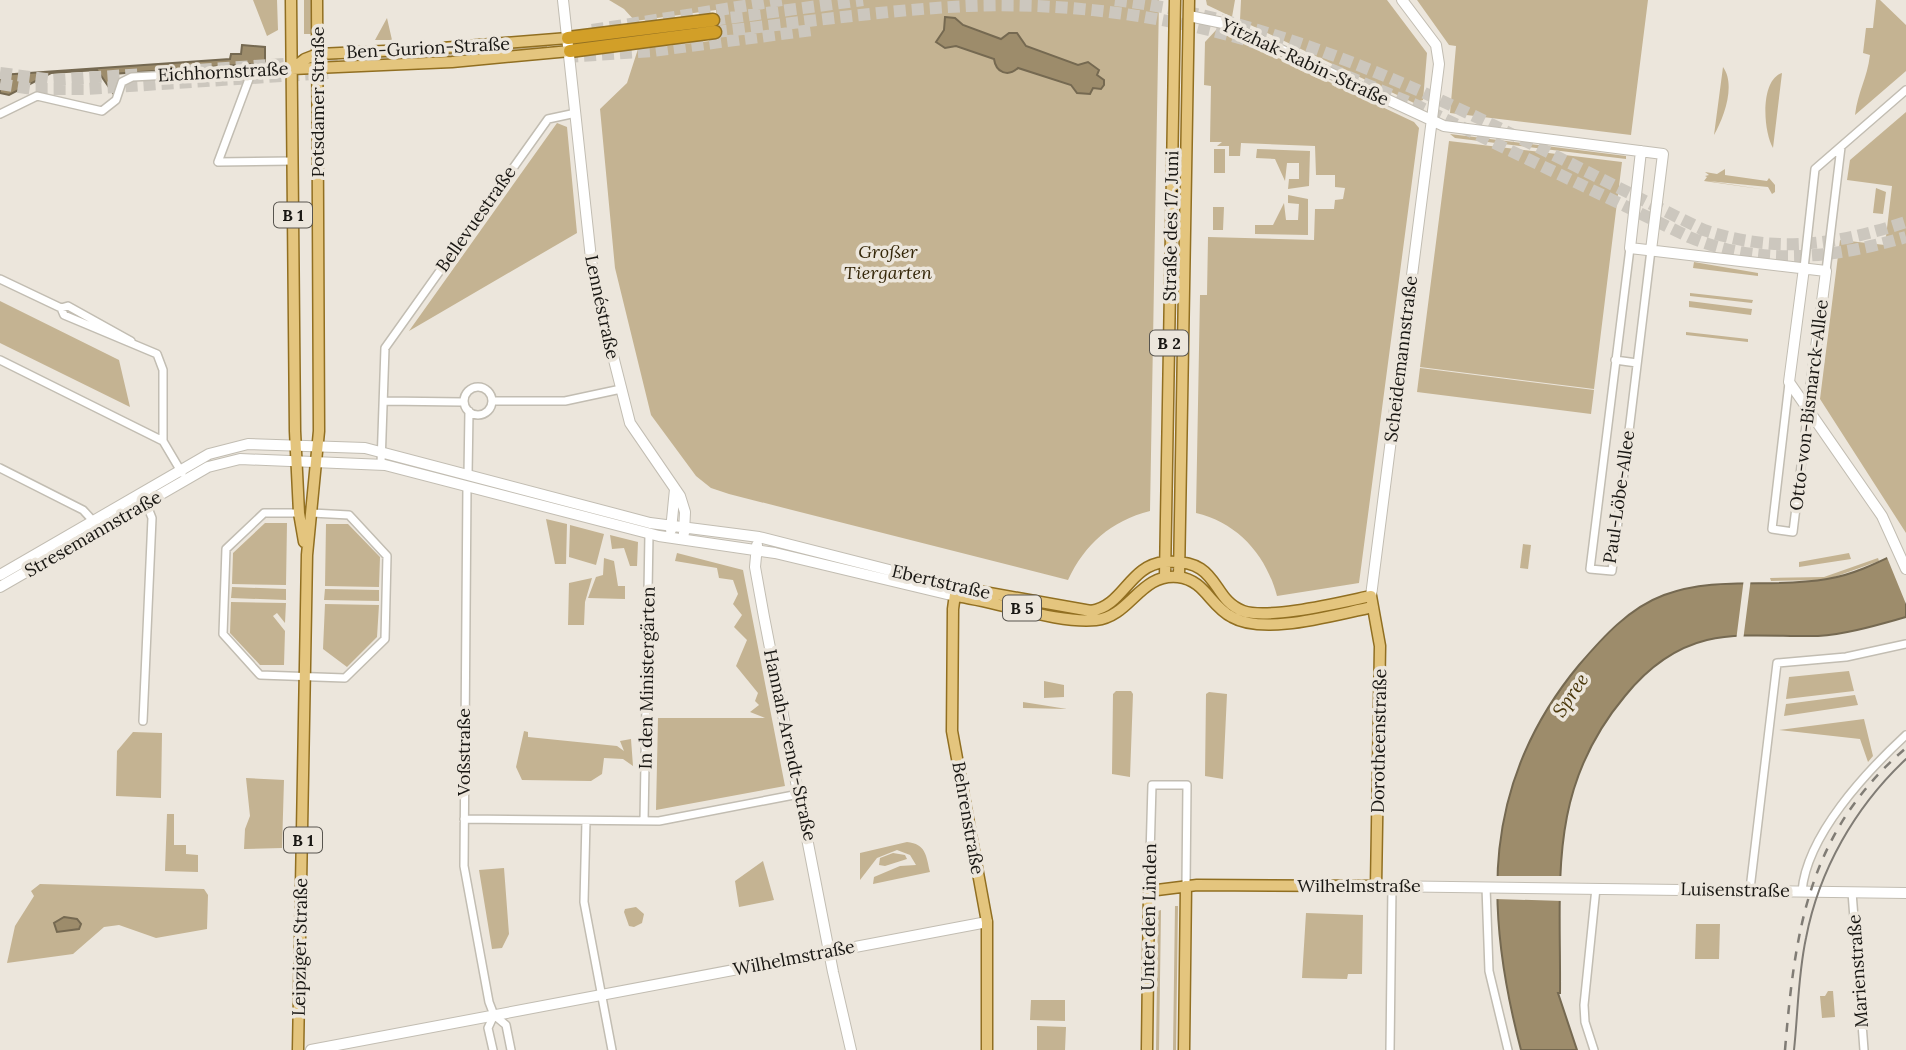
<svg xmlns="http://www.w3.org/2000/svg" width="1906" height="1050" viewBox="0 0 1906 1050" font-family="Lora,serif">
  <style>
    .green { fill: #c4b392 }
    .water { fill: #9d8c6b; stroke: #756951; stroke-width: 2 }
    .pier { fill: #ece6dc }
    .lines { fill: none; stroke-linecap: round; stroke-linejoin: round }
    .highway-tunnel { stroke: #ccc7be; stroke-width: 12; stroke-dasharray: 12 6; stroke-linecap: butt }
    .street-casing { stroke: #c2bdb2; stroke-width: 10 }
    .secondary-casing { stroke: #c2bdb2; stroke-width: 12 }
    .primary-casing { stroke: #916f21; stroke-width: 13 }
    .highway-casing { stroke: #916f21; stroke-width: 15 }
    .street { stroke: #fff; stroke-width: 7 }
    .secondary { stroke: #fff; stroke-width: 10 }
    .primary { stroke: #e4c57e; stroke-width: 10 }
    .highway { stroke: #d29f28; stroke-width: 12 }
    .tram { stroke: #807c75; stroke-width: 2 }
    .rail { stroke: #807c75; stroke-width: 2.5; stroke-dasharray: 9 9; stroke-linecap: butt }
    .labels { text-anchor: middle; stroke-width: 7; stroke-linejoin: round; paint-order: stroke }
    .shield { fill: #ece6dc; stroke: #58554f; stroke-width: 2 }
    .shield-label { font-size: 16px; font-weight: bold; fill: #191713 }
    .street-label { font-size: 18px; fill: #191713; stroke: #ece6dc }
    .park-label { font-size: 18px; font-style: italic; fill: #352709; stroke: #ece6dc }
    .water-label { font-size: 19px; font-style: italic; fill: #4a370a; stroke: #ece6dc }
  </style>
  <rect width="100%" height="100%" fill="#ece6dc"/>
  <!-- green -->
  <path class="green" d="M253,0h24l1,30 -11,6z
    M304,0h7l2,34h-9z
    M609,0h550l-9,511c-39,10 -65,33 -82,69l-339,-86 -18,-6 -15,-12 -45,-61 -36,-147 -15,-159 27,-26 11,-34 81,-9 -3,-30 -81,11 -11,-12z
    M1206,0h29l-3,17 -25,-12z
    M1241,0h146l40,53 -4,47 -9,3 -174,-83z
    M1417,0h231l-17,135 -181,-22 6,-67 -7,-1z
    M1876,0h4l26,25v46l-51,44c3,-24 12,-36 15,-60l-7,-2 3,-25h7z
    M387,18l5,22h-17z
    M1218,26l197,94 -197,-93z
    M1217,29l197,93 5,6 -60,455 -82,13c-11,-41 -39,-73 -81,-83l4,-218h7l1,-58 106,3 1,-31h19l1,-9 8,-1 2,-11 -10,-1v-12h-19l-1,-29 -74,-3 -1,13h-11v-10h-12l5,-4h-12l1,-56 -7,-1 1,-43z
    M547,43v4l-169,15 1,-3z
    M1723,67c13,18 1,50 -9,68z
    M1782,73l-9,75c-10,-17 -13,-68 9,-75z
    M1906,112v421l-86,-134 20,-159 45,5 7,-59 -45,-6 3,-20z
    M557,123l10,4 10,106 -168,98z
    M1450,134l176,22v3l-171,-21z
    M1449,141l173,21 -28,227 -174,-22z
    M1214,149h11v24h-11z
    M1257,149l53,2 -1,35 -21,3 1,-10h10v-16h-12l-2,18 -10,-22 -19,-1z
    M1725,169v6l42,6 2,-3 6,7v7l-3,2 -4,-7 -60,-6 59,9 -63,-9 3,-4 -2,-1 4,-1 -4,-3 12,2z
    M1876,188l10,4 -3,22 -10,-1z
    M1288,195l20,4v36l-53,-1v-9h18l11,-22 2,17h12l1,-16 -11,-1z
    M1213,207h11l-1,23h-10z
    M1694,262l64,11v3l-65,-8z
    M1690,293l63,7 -1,3 -62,-7z
    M0,301l119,59 11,47 -130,-64z
    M1689,301l63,8 -1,6 -62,-8z
    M1686,332l62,7v3l-62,-7z
    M1420,368l174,22 -3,24 -174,-22z
    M479,482l178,46v4l-179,-47z
    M546,519l21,5 -1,40h-11z
    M265,523h22l-1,62 -54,-1 1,-31z
    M326,524h22l32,33 -1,30 -54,-1z
    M570,525l34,9 -8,31 -27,-8z
    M610,535l28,7 -1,24h-7l-6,-18 -12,1z
    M1523,544l8,1 -3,24 -8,-1z
    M677,553l66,17 42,216 -129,24 2,-92h107l-15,-6 9,-7 -4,-4 3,-8 -22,-27 11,-26 -13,-13 8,-12 -9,-11 5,-10 -5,-14 -14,-2 -2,-10 -42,-7z
    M1849,553l2,6 -52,8v-5z
    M604,558l10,3 4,25h7v13l-37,-1 8,-21 7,-2z
    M1878,558l1,3 -53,19 -55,1 -1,-3 54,-1z
    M592,578l-7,24 -1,23h-16l1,-42z
    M232,587l54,2v11l-55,-2z
    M325,589l54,1v11l-55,-1z
    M231,602l55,1 -1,20 -8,-10 -4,3 12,15 -1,34h-24l-30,-32z
    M325,604l54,1 -2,32 -30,30 -24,-18z
    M1849,671l5,20 -68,8 3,-22z
    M1044,681l20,4v12l-20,1z
    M1116,691h15l2,3 -3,83 -18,-3 1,-80z
    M1209,692l18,2 -4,85 -18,-3 1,-82z
    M1855,695l3,10 -74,11 2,-12z
    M1023,702l44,7 -44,-1z
    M1864,719l9,37 -5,6 -8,-23 -81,-9z
    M524,731l4,1v5l89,9 7,5 -4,-10 11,-2 2,27 -10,-7 -19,-1 -2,16 -11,7 -69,-1 -6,-13z
    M133,732l29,1 -1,65 -45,-2 1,-45z
    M246,778l38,2 -2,68 -38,1 1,-20 5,-13z
    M167,814h7v31h12v9l12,1v17l-33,-1z
    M907,842c19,2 19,13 23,30l-57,12 1,-7 26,-11 16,-1 -6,-10 -13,-5 -20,8 -17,22v-27z
    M893,853l12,2 2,4 -22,7 -6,-1 1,-7z
    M763,861l11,39 -35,7 -4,-26z
    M504,868l5,66 -7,14 -10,1 -13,-79z
    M40,884l164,5 4,6 -1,34 -51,9 -37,-13 -15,2 -31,27 -66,9 8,-37 19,-30 -3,-5z
    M1178,906l-2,144h-3l2,-144z
    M636,907l8,7 -2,9 -8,4 -5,-1 -5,-14 1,-3z
    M1161,910l-2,140h-3l2,-139z
    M1306,913l57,2 -1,59h-14l-1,5 -45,-1z
    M1696,924h24l-1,35h-24z
    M1828,991h5l2,26 -13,1 -2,-22h5z
    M1031,1000h34v21l-35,-1z
    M1037,1026l29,1 -1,23h-28z"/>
  <!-- water -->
  <path class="water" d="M945,17l10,1 8,7 38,14 8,-6h8l9,13 52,19 10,-3 11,8 -2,5 7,5v5l-3,4 -8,-1 -3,6 -13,-1 -6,-8 -53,-17c-10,9 -22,5 -24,-9l-38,-13 -11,2 -9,-6 8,-12z
    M242,45l23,2v16l-153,11 -2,7 5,6 -2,6 -16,-23 -46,3 -42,22 -9,-2v-18l230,-16 1,-5h10z
    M1906,549v68c-29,8 -58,17 -88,19 -36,1 -76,-4 -111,4 -33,8 -61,30 -82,56 -78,93 -64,184 -65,297h-2l19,57h-56c-37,-141 -40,-267 58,-385 24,-28 50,-57 85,-70 54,-20 108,-6 163,-16 27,-4 54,-18 79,-30z
    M64,917l13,2 4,5 -2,5 -22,3 -3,-9z"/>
  <!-- pier -->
  <path class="pier" d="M1906,546v58l-20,-49z
    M1744,578h7l-8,63h-7z
    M1495,876h67l1,25 -68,-2z"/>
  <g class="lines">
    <!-- highway-tunnel -->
    <path class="highway-tunnel" d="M1115,0c212,25 400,139 589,230 72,24 131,15 202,-8
      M713,20l150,-20
      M592,30l190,-30
      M715,32c84,-9 169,-22 253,-26 100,-4 204,10 298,40
      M566,57l86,-6 160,-21
      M1330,69l88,37 271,131c72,30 144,21 217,0
      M182,71l328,-23
      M0,73l53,7 90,-6
      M0,84l32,5h53l243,-16"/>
    <defs>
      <path id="street" d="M248,72l1,7 -31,83 75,-1
        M0,114l37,-18 65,15 14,-11 6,-18 10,-5 160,-8
        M1630,248l-40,321 22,2 39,-321
        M1804,268l11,-99 91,-79
        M1826,271l15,-124
        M0,279l61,29 3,7 93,39 6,16v71l19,32
        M61,308l7,-2 63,35
        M0,360l163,81
        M1615,360l22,3
        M1789,383l-17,146 21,3 15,-123
        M464 401a14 14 0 1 1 28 0a14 14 0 1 1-28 0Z
        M385,401l77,1
        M494,401h71l56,-12
        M381,464l4,-116 163,-229 28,-6
        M0,468l83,42 12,13
        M468,475l1,-64
        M467,486l-3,380 25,136 5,13 12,10 5,25
        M299,513h-35l-38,36 -3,85 37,41 85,3 40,-39 2,-83 -38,-41 -37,-2
        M143,721l9,-203 -6,-15
        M464,819l195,2 140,-27
        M586,821l-2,81 28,148
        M644,821l5,-287
        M1486,887l3,84 19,79
        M1750,889l27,-226 69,-6 60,-13
        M1149,891l3,-106h35l-1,101
        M1802,891c5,-56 64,-119 104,-156
        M1852,892l12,158
        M493,1050l-5,-22 6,-13
        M1390,1050l2,-164
        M1594,1050l-9,-28 -1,-17 12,-117"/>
      <path id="secondary" d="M563,0l30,277 37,146 50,73 5,16 -1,21
        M1189,16l34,7 221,103 219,28 -12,96
        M1641,151l-11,97 196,23 -18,138
        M1804,268l-15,114 93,134 24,53
        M671,530l4,-41
        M757,545l-2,22 9,50 69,355 18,78
        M0,575l209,-121 39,-10 117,4 285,75 109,14 197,50
        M0,587l208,-120 32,-8 145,6 274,71 116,17 180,43
        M1371,596l68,-532 -3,-19 -34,-45
        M1376,886l530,7
        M311,1050l676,-128"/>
      <path id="primary" d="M291,0l4,431 4,82 5,29
        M292,69l13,-10 13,-5 111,-5 139,-11
        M292,69l160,-7 118,-11
        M1165,577l10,-577
        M1179,577l10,-577
        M955,596c41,5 102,28 141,24 35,-4 44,-47 82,-43 27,3 32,29 54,40 33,19 104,-3 141,-10
        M298,1050l9,-495 12,-124 -2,-431
        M987,1050v-128l-35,-191 1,-122 3,-22 135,24c33,-5 38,-46 74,-49 56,-4 45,37 78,49 26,9 99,-9 128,-15l9,50 -4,240 -179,-1 -48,6 -2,159
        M1184,1050l2,-164"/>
      <path id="highway" d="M568,38l145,-18
        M570,51l145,-19"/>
    </defs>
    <!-- street casing -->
    <use href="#street" class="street-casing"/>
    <!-- secondary casing -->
    <use href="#secondary" class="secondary-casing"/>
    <!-- primary casing -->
    <use href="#primary" class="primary-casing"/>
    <!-- highway casing -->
    <use href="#highway" class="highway-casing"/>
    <!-- street -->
    <use href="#street" class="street"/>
    <!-- secondary -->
    <use href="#secondary" class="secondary"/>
    <!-- primary -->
    <use href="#primary" class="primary"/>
    <!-- highway -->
    <use href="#highway" class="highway"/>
    <!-- tram -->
    <path class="tram" d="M1794,1050c4,-37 4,-75 12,-112 13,-68 49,-131 100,-179"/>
    <!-- rail -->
    <path class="rail" d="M1785,1050c10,-120 23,-218 121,-302"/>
  </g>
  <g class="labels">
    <!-- shield labels -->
    <g class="shield">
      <rect x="274" y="202.5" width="38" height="25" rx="5"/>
      <rect x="1150" y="330.5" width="38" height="25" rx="5"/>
      <rect x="1003" y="595.5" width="38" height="25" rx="5"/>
      <rect x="284" y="827.5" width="38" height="25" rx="5"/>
    </g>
    <g class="shield-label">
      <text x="293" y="221">B 1</text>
      <text x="1169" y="349">B 2</text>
      <text x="1022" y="614">B 5</text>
      <text x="303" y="846">B 1</text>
    </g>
    <!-- street labels -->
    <g class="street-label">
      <text transform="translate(428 48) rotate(-3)" y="6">Ben-Gurion-Straße</text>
      <text transform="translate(1305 62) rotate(25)" y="6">Yitzhak-Rabin-Straße</text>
      <text transform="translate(223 72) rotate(-3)" y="6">Eichhornstraße</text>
      <text transform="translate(318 102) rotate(-90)" y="6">Potsdamer Straße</text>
      <text transform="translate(476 219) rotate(-55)" y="6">Bellevuestraße</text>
      <text transform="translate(1171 226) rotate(-89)" y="6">Straße des 17. Juni</text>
      <text transform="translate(602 307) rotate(78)" y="6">Lennéstraße</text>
      <text transform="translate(1401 359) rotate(-83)" y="6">Scheidemannstraße</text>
      <text transform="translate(1809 405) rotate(-83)" y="6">Otto-von-Bismarck-Allee</text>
      <text transform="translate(1619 497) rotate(-82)" y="6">Paul-Löbe-Allee</text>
      <text transform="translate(93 534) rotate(-30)" y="6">Stresemannstraße</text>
      <text transform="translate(941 582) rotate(13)" y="6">Ebertstraße</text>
      <text transform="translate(647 678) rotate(-89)" y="6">In den Ministergärten</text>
      <text transform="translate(1379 741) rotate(-89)" y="6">Dorotheenstraße</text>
      <text transform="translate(790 745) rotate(78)" y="6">Hannah-Arendt-Straße</text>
      <text transform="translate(464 752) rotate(-90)" y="6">Voßstraße</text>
      <text transform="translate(968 818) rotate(80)" y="6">Behrenstraße</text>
      <text x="1359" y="892">Wilhelmstraße</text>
      <text transform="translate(1735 890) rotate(1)" y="6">Luisenstraße</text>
      <text transform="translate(1149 917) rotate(-89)" y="6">Unter den Linden</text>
      <text transform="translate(300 947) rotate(-89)" y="6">Leipziger Straße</text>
      <text transform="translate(794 958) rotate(-11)" y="6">Wilhelmstraße</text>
      <text transform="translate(1858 971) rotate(-94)" y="6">Marienstraße</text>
    </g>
    <!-- park labels -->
    <g class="park-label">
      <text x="888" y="258">Großer<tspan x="888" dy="21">Tiergarten</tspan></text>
    </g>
    <!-- water labels -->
    <g class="water-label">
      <text transform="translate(1570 695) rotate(-56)" y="7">Spree</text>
    </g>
  </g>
</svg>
